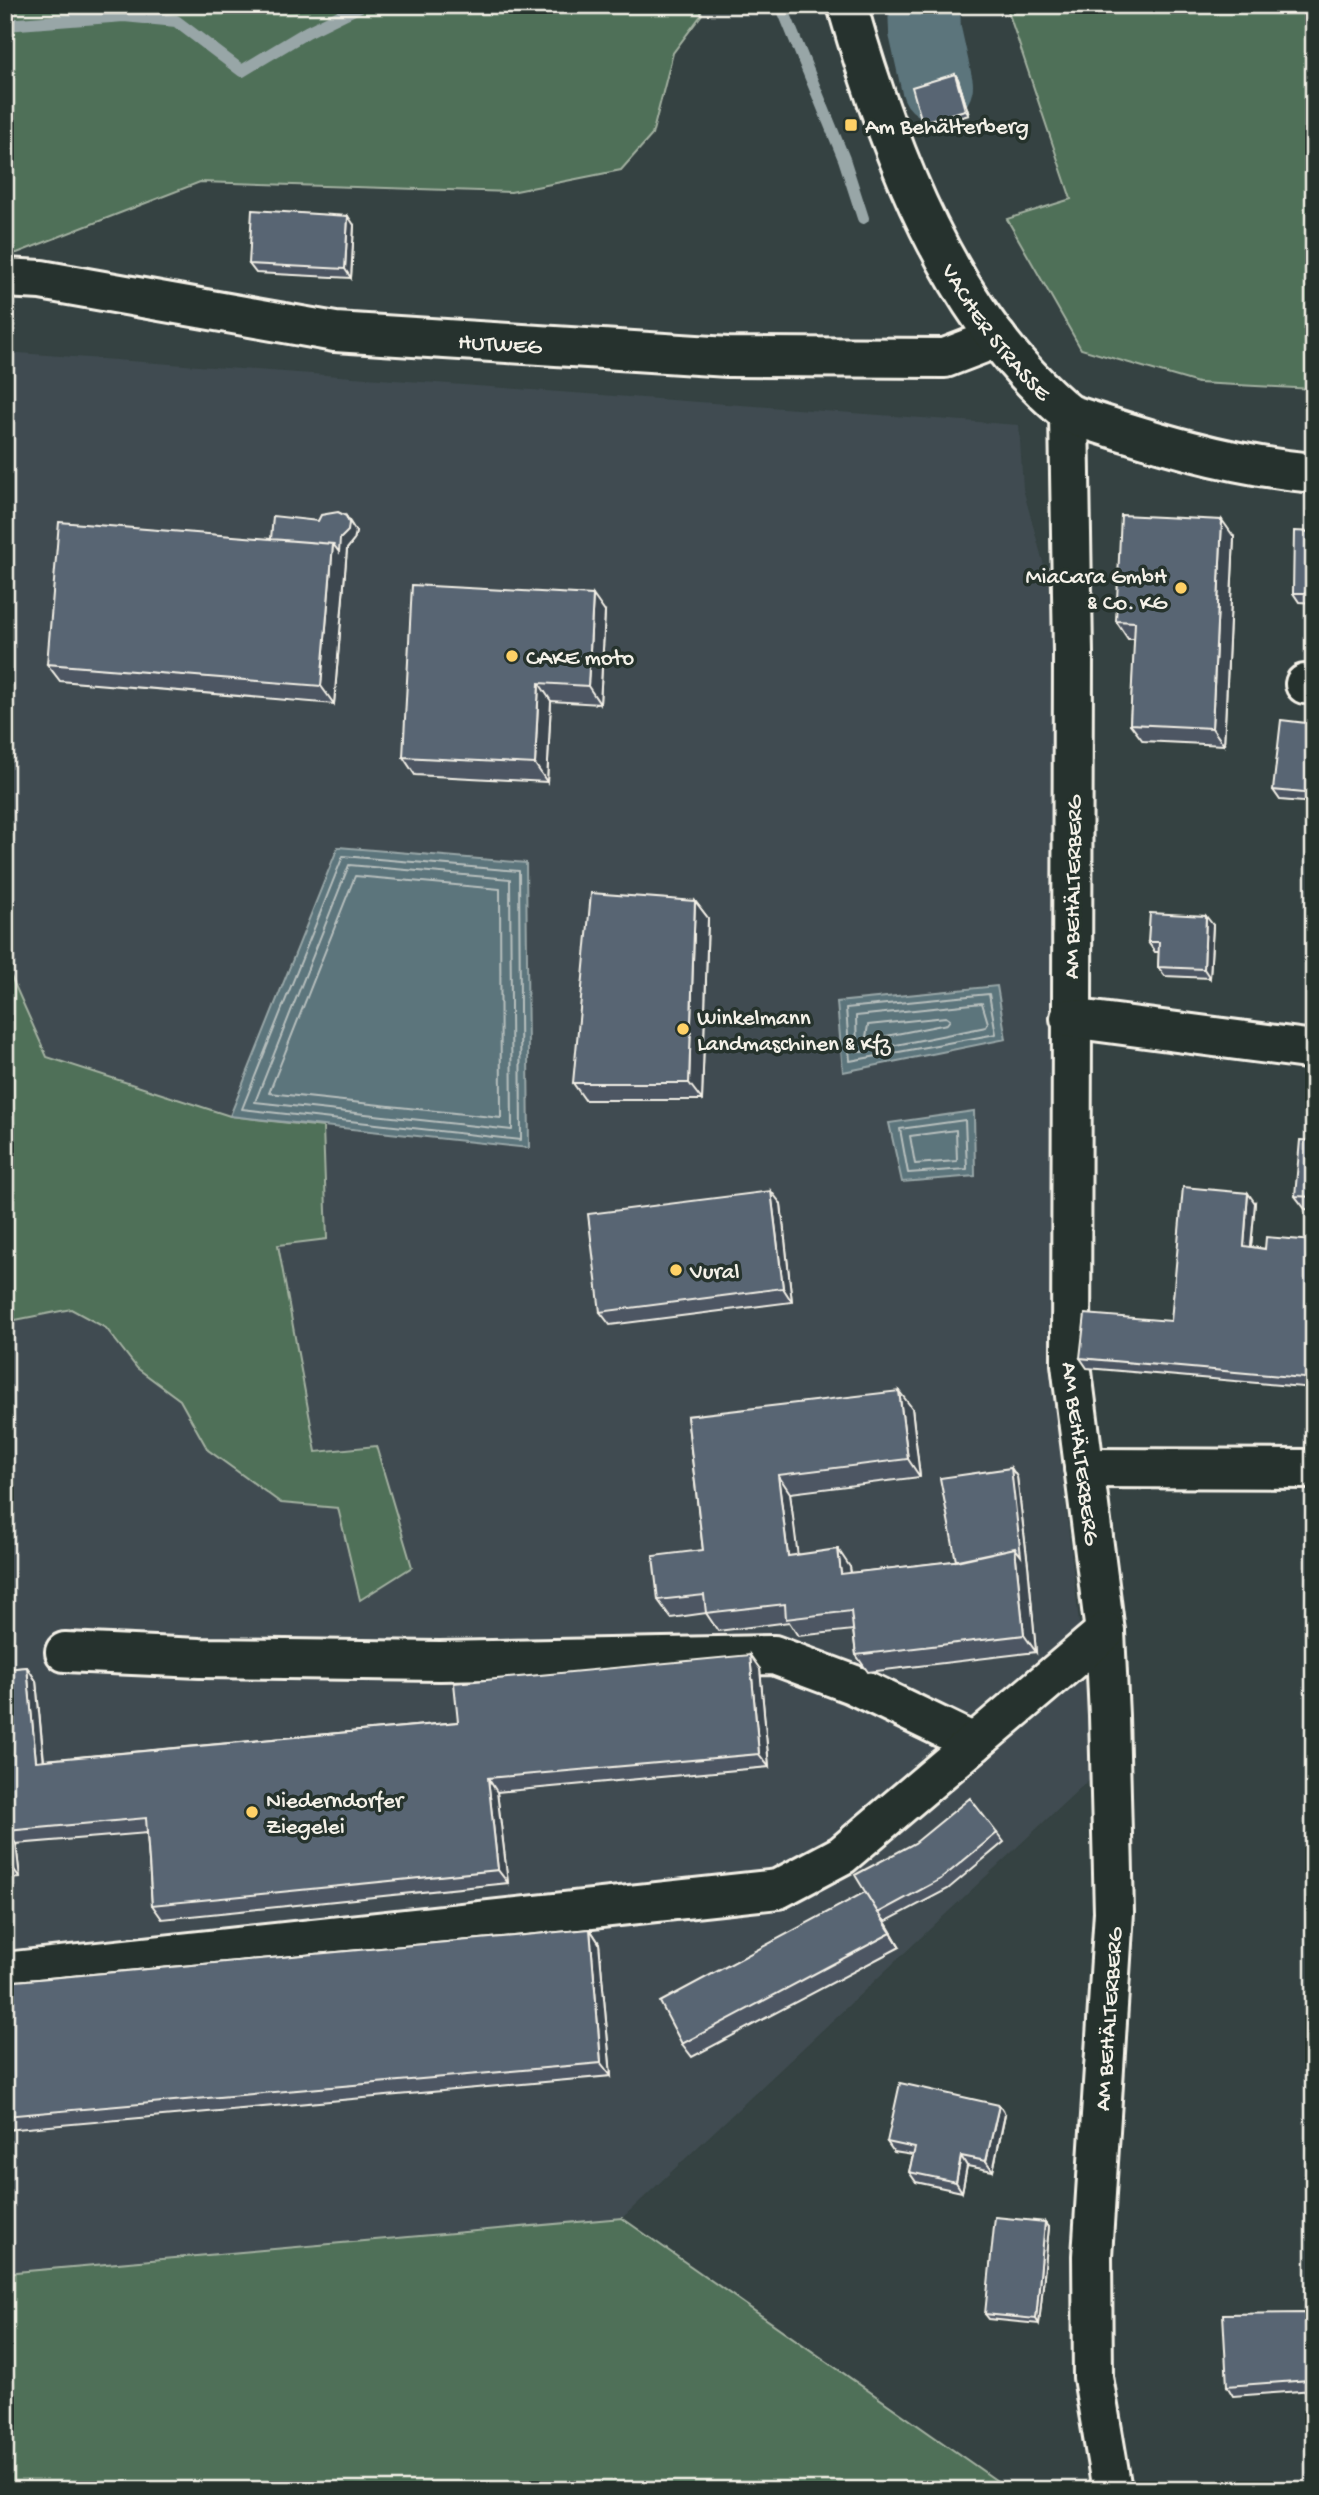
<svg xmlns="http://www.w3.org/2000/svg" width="1319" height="2495" viewBox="0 0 1319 2495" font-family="'Gochi Hand',sans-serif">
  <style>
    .built { fill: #404c51 }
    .green { fill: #506f59; stroke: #a2b0a0; stroke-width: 2 }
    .water { fill: #5b747c; stroke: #98a6a7; stroke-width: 2 }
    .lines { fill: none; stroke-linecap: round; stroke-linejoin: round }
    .shore { stroke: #b7bfbd; stroke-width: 2 }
    .stream { stroke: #98a6a7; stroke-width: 12 }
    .river { stroke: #5b747c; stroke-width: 72 }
    .minor-casing { stroke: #f4f1e8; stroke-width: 44 }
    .major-casing { stroke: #f4f1e8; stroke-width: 44 }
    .minor { stroke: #26332d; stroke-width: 38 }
    .major { stroke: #26332d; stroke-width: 38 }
    .wall { fill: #4d5763; stroke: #f4f1e8; stroke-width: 2 }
    .shaded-wall { fill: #3e4750; stroke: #f4f1e8; stroke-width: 2 }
    .building { fill: #596573; stroke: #f4f1e8; stroke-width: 2 }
    .poi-dot { fill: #ffd166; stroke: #26332d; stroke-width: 2.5 }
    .labels { text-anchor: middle; stroke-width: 7; stroke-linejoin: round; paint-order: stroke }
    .poi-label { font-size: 23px; fill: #f4f1e8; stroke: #26332d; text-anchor: start }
    .street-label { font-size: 23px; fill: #f4f1e8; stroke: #26332d }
  </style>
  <rect width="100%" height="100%" fill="#354242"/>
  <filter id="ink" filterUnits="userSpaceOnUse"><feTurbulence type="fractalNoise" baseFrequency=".0143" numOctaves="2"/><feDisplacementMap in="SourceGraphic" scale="14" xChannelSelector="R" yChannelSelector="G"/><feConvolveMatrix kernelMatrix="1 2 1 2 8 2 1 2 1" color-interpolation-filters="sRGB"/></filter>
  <g filter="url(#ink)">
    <!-- built -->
    <path class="built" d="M5,352l1014,73 4,64 26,95 9,101 -3,64 -4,625 45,399 -474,445 -617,55v-951l66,-13 35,19 31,40 43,32 29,50 72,53 57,5 23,91 51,-32 -96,-115 -38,-208 49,-5 -4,-112 206,21 -3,-284 -188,-17 -108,269 -183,-59 -42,-94z"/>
    <!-- green -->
    <path class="green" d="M5,5h693l4,9 -29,39 -21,82 -31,35 -110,22 -311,-10 -183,71 -12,1z
      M1006,5h308v384l-116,-6 -117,-34 -74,-130 64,-20z
      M5,963l42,94 183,59 93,11 4,112 -49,6 38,207 60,-6 36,121 -52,33 -22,-92 -57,-5 -73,-53 -28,-50 -43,-32 -31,-40 -35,-19 -66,13z
      M622,2218l388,272h-1005v-217z"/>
    <!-- water -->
    <path class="water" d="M338,847l188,16 3,285 -299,-32z
      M997,986l9,53 -163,33 -6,-70z
      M974,1111l1,65 -73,6 -13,-59z"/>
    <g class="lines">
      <!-- shore -->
      <path class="shore" d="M343,856l176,15 2,269 -279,-31z
        M349,865l161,14 2,251 -257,-28z
        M355,876l145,13 1,229 -232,-25z
        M989,994l7,40 -146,27 -4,-53z
        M982,1003l6,20 -2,4 -125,25 -4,-2 -1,-34z
        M946,1017l4,3 -3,4 -76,15 -5,-2 2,-12z
        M965,1120l2,49 -59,4 -8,-44z
        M956,1130l1,31 -42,3 -5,-28z"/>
      <!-- stream -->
      <path class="stream" d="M781,5l63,154 19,59
        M5,25l119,-9 52,5 66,50 65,-39 55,-27"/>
      <!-- river -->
      <path class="river" d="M924,5l1,26 12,54"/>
      <defs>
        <g id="minor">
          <path id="s1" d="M5,278l36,2 294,52 393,25 217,1 52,-20"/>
          <path id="s2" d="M1069,414l4,239 -2,711 34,268 4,84 5,196 -22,344 1,121 19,113"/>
          <path d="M1305,684l9,1"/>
          <path d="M1070,1018l244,32"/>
          <path d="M1084,1468l230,1"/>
          <path d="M65,1652l135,6 240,3 334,-6 78,29 122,59"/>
          <path d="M5,1972l773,-83 64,-34 263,-223"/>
        </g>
        <g id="major">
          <path id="s3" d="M847,5c41,144 103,311 222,409 80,26 161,52 245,59"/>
        </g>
      </defs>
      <!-- minor casing -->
      <use href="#minor" class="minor-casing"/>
      <!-- major casing -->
      <use href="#major" class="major-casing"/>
      <!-- minor -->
      <use href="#minor" class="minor"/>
      <!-- major -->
      <use href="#major" class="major"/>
    </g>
    <!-- wall -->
    <path class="wall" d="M955,74l3,5 11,36 -43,12 -4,-5z
      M354,225l-3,53 -95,-5 -7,-9z
      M346,516l10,16 -2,8 -7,9 -13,155 -274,-23 -13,-17 224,-125z
      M1314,532v71l-15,-1 -6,-9z
      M1234,537l-10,208 -81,-4 -13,-17 5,-85h-7l-12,-18z
      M605,612l-5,92 -49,-3 -4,81 -132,-7 -12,-18z
      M1314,724v79l-34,-3 -7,-10z
      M695,901l13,17 -6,182h-117l-12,-17z
      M1213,925l-3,53 -45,-2 -7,-9 1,-15h-4l-7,-10z
      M1314,1141v69l-9,-1 -10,-13z
      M1255,1203l-4,44 14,2 49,-8v147l-227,-20 -7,-10 91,-37z
      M781,1204l11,98 -182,23 -10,-13z
      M912,1408l8,69 -130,16 7,61 53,13 1,6 105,-12 55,-93 6,9 11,88 8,87 -168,20 -12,-17 -3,-25 -55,6 -9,-14 -71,9 -12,-18 -35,5 -13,-18 45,-50 -16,-134z
      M27,1667l9,14 8,79 414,-38 302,-53 9,98 -272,25 11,91 -346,36 -10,-14 -5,-72 -131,11 4,34 -15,1v-210z
      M997,1833l7,9 -56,47 -63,33 -1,-2 16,27 -208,110 -10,-13 183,-152z
      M590,1929l9,14 12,133 -606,54v-148z
      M1005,2114l-12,57 -26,-5 -5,26 -46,-10 -7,-10 4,-17 -19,-3 -7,-10z
      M1045,2222l4,5 -10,97 -50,-5 -4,-5z
      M1313,2322l1,68 -81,6 -6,-10z"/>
    <!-- shaded-wall -->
    <path class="shaded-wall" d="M955,74l3,5 11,36 -4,-5z
      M348,216l6,9 -3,53 -6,-9z
      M346,516l10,16 -2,8 -7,9 -13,155 -13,-18 12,-142 7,-5z
      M1222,520l12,17 -10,208 -12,-17z
      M593,595l12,17 -5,92 -12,-18z
      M539,683l12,18 -4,81 -12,-18z
      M695,901l13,17 -6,182 -13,-17z
      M1206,916l7,9 -3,53 -6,-9z
      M771,1191l10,13 11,98 -9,-14z
      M1248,1193l7,10 -5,53 -6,-10z
      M899,1391l13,17 8,69 -12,-18z
      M1011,1468l6,9 11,88 8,87 -12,-17 -9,-87z
      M778,1475l12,18 10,80 -12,-17z
      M838,1549l12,18 3,25 -12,-18z
      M750,1655l10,14 9,98 -10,-13z
      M27,1667l9,14 9,94 -9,-14z
      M488,1778l9,14 11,91 -10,-13z
      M7,1831l9,13 4,34 -10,-14z
      M878,1913l6,7 16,27 -9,-14z
      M590,1929l9,14 12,133 -10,-13z
      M999,2105l6,9 -12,57 -7,-10z
      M961,2156l6,10 -5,26 -6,-10z
      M1045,2222l4,5 -10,97 -3,-5z
      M1306,2313l7,9 1,64 -5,-6z"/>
    <!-- building -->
    <path class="building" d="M955,74l10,36 -43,12 -10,-35z
      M252,210l96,6 -3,53 -96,-5z
      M338,512l8,4 3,7 -1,8 -8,8 -1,13 -6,-8 -62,-5 2,-23 45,5 3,-6z
      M1121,515l101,5 -10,208 -82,-4 5,-102 -19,-1z
      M59,522l274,22 -12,142 -274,-22z
      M1294,531l20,1v61h-21z
      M412,585l181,10 -5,91 -49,-3 -4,81 -132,-7z
      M1281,720l33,4v70l-41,-4z
      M591,893l104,8 -6,182h-116z
      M1150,913l56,3 -2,53 -46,-2 1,-25h-11z
      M1300,1140l14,1v56l-19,-1z
      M1183,1187l65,6 -4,53 21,3 1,-12 48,4v138l-234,-21 5,-44 86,7z
      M771,1191l12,97 -183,24 -12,-98z
      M899,1391l9,68 -130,16 10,81 50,-7 3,25 112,-13 62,-13 9,87 -168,20 -5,-44 -65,8 -1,-15 -79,9 -2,-18 -46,5 -5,-44 50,-6 -16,-134z
      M1011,1468l10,88 -6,-8 -59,13 -16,-83z
      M750,1655l9,99 -271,24 10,92 -346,35 -6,-87 -139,13 3,33 -5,1v-196l22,-2 9,94 422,-39 -4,-39z
      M970,1798l27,35 -56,46 -63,34 -23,-38 60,-32z
      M865,1892l26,41 -209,111 -22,-42z
      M590,1929l11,134 -596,53v-134z
      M900,2083l99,22 -13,56 -25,-5 -5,26 -47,-10 6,-24 -28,-6z
      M995,2217l50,5 -9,97 -51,-5z
      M1306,2313l3,67 -82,6 -4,-72z"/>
  </g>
  <!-- markers -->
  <g class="poi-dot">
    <rect x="844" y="118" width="14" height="14" rx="3.5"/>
    <circle cx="1181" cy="588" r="7"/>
    <circle cx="512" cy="656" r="7"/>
    <circle cx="683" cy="1029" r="7"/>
    <circle cx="676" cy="1270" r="7"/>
    <circle cx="252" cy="1812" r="7"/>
  </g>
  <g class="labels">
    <!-- poi labels -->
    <g class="poi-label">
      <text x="865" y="133">Am Behälterberg</text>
      <text x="1167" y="583" text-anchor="end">MiaCara GmbH<tspan x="1167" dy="26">&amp; Co. KG</tspan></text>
      <text x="526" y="664">CAKE moto</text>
      <text x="697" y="1024">Winkelmann<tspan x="697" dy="26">Landmaschinen &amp; Kfz</tspan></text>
      <text x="690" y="1278">Vural</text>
      <text x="266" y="1807">Niederndorfer<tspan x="266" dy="26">Ziegelei</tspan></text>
    </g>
    <!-- street labels -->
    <g class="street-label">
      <text dy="8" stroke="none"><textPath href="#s3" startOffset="362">VACHER STRASSE</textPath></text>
      <text dy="8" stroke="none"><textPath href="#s1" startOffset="500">HUTWEG</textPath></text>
      <text transform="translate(1071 887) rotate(-89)" y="8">AM BEHÄLTERBERG</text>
      <text dy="8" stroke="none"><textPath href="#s2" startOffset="1040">AM BEHÄLTERBERG</textPath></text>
      <text transform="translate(1107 2019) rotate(-86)" y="8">AM BEHÄLTERBERG</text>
    </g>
  </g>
  <!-- margin -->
  <rect width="1319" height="2495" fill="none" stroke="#26332d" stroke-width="28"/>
  <rect x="14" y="14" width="1291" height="2467" fill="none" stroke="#f4f1e8" stroke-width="2.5" filter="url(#ink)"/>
</svg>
